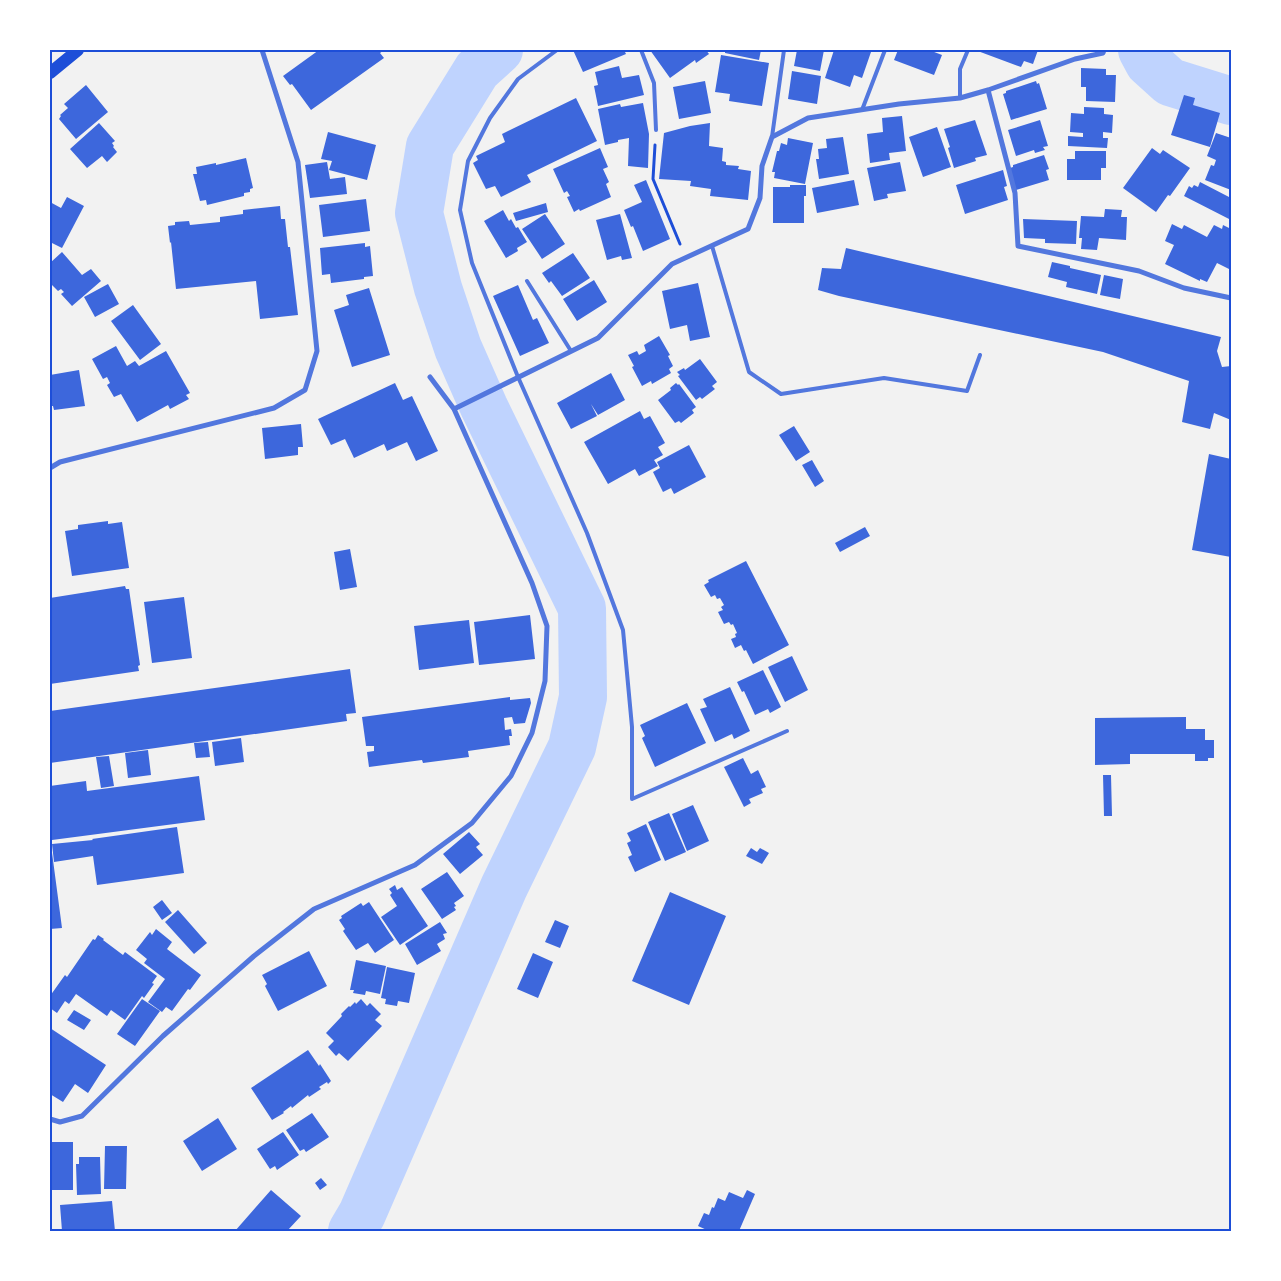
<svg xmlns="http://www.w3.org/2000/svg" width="1281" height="1281" viewBox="0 0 1281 1281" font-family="Figtree,sans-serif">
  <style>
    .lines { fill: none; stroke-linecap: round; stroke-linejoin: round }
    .river { stroke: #bfd3fe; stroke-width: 48 }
    .building { fill: #3d67dc }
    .path { stroke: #1d4ed8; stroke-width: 3 }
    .service { stroke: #5277de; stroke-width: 4 }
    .minor { stroke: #5277de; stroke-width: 5 }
    .primary { stroke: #1d4ed8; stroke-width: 12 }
    .neatline { fill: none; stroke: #1d4ed8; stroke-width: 2 }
  </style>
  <rect width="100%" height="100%" fill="#f2f2f2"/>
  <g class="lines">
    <!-- river -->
    <path class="river" d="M1142,50l7,13 21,19 61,19
      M352,1231l10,-17 142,-327 68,-140 11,-50 -1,-89 -98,-201 -26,-59 -20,-60 -19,-75 11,-67 47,-76 22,-20"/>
  </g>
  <!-- building -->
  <path class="building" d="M319,50h65l-4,3 4,5 -73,52 -19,-26 -2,1 -7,-9z
    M573,50h51l2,4 -43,18z
    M650,50h56l3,4 -13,9 -1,-3 -25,18z
    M725,50h36l-2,10 -34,-7z
    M797,50h27l-4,21 -26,-5z
    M834,50h32l5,2 -9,26 -8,-3 -4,12 -25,-9z
    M898,50h31l13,5 -8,20 -40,-15z
    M975,50h63l-5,14 -9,-3 -3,6z
    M721,55l48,8 -7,43 -33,-5 1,-7 -15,-2z
    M619,66l3,12 17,-3 5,20 -46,11 -4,-20 4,-1 -3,-13z
    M1081,68l25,1v6h10l-1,27 -29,-1v-14h-5z
    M792,71l29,5 -4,28 -29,-5z
    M705,81l6,32 -32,6 -6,-32z
    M1036,81l1,3 2,-1 8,26 -36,11 -8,-26 3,-1v-2z
    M86,85l22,27 -32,27 -17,-20 2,-3 -1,-1 8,-7 -4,-4z
    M1184,95l11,3 -2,7 27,8 -10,34 -39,-12z
    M576,98l21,43 -70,34 4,7 -30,15 -6,-11 -9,3 -13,-26 5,-3 -2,-4 29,-14 -3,-8z
    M643,103l6,31 -1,34 -20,-2 1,-28 -11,2v2l-13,3 -7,-36 22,-5 1,3z
    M1084,107l20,1v6l9,1 -1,18 -9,-1v6h5l-1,10 -39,-2v-10l15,1v-4l-13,-1 1,-19 13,1z
    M902,116l4,35 -17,2 1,7 -20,3 -3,-29 16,-2 -1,-14z
    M975,120l12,35 -12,3 1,3 -22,7 -6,-20 2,-1 -6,-18z
    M1040,120l8,26 -5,1 2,3 -10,3 -1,-3 -18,6 -8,-26z
    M99,123l16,18 -3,2 2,3 -1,1 4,5 -10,10 -5,-6 -15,12 -17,-19z
    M710,123l-1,23 14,2 -1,13 4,1v3l13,1 -1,3 13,2 -3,29 -38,-4 1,-7 -21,-3 1,-5 -32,-2 5,-46 26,-7z
    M937,127l14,40 -28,10 -14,-40z
    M328,132l48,13 -9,35 -38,-10 3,-9 -11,-2z
    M1216,133l15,5v52l-26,-10 6,-15 3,1 2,-6 -9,-4z
    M843,137l6,37 -30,5 -3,-20h3l-1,-10 9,-1 -1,-9z
    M788,138l25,5 -8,41 -31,-6 1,-6h-3l5,-21h2l2,-8 6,2z
    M600,148l8,19 -5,2 6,13 -3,2 5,13 -31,14 -1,-2 -5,3 -7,-15 3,-1 -3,-5 -3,2 -11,-24z
    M1152,148l8,6 3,-4 27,18 -20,28 -2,-1 -12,17 -33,-24z
    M1075,151h31v17h-5v12h-34v-21h8z
    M1044,155l5,14 -3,1 3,10 -33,10 -6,-22 3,-1v-2z
    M246,158l7,30 -3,1v3l-6,1v3l-37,9 -1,-5 -6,1 -7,-27h4l-1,-7 20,-4v2z
    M327,162l3,17 15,-2 2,17 -37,4 -5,-33z
    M900,162l6,29 -19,3 1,4 -14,3 -7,-33z
    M1003,170l4,16 -3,1 4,13 -43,14 -9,-29z
    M646,180l24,59 -27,12 -10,-25 -2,1 -7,-17 18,-8 -8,-17z
    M854,180l5,25 -42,8 -5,-25z
    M1200,182l29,15 2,2v21l-47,-24 5,-10 3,2 2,-3 4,2z
    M790,185h16v11h-2v27h-31v-36h17z
    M67,197l17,9 -22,42 -12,-6v-40l11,6z
    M366,199l4,32 -47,6 -4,-32z
    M546,203l2,9 -32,9 -3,-8z
    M280,206l1,13h4l3,28h2l8,68 -38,4 -4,-38 -80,8 -5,-47 -1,1 -2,-17 7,-1v-3l14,-1 1,4 30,-3v-5l23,-3v-4z
    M1105,209l17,1 -1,7h6l-1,23 -27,-2 -2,12 -16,-1 1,-11h-3l2,-22 23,1z
    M503,210l6,11 2,-2 5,9 2,-1 9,15 -10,6 1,3 -12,7 -22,-37z
    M545,214l20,30 -23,15 -20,-30z
    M620,214l12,44 -10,2 -1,-4 -14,4 -11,-40z
    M1023,219l54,2 -1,23 -31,-1v-4l-21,-1z
    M1172,224l10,5 2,-4 23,12 7,-12 8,4 1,-4 8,4v41l-14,-7 -10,19 -7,-3v2l-35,-17 9,-19 -9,-4z
    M365,243v4l5,-1 3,30 -9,1v2l-33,4 -1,-9 -8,1 -2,-27z
    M846,248l375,89 -4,14 5,16 9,-1v54l-17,-7 -4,16 -28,-7 7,-41 -86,-29 -264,-56 -21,-6 4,-22 19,1z
    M62,252l20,23 9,-6 10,12 -29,25 -11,-12 3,-2 -3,-3 -3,2 -8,-8 2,-3 -2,-3v-14z
    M573,253l17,25 -28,18 -11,-15 -2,2 -7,-10z
    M1052,262l18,4v2l31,7 -4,19 -31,-7 1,-5 -19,-5z
    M1104,275l19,4 -3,20 -20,-4z
    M594,280l13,22 -30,19 -14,-22z
    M698,283l12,54 -20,4 -3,-16 -17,4 -8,-38z
    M108,284l11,20 -24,13 -11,-20z
    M518,285l15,35 4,-2 12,25 -29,13 -27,-60z
    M369,288l21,67 -38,12 -18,-57 15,-5 -3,-10z
    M133,305l28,39 -21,16 -29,-39z
    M659,336l11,19 -2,1 5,10 -4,3 2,4 -19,11 -1,-3 -9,5 -10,-19 2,-1 -6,-11 9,-4 2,4 7,-4 -2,-6z
    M116,346l11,20 8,-5 4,5 27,-15 24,42 -4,2 3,4 -19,10 -2,-4 -31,17 -16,-28 -7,3 -7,-12 3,-2 -3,-6 -4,2 -11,-20z
    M700,359l17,23 -5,4 3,3 -13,10 -2,-2 -4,3 -18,-24 2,-1 -3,-3 7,-4 1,2z
    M79,370l6,36 -31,4 -1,-4h-3v-31z
    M611,373l14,27 -27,15 -7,-11 6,12 -26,13 -14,-26z
    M395,383l8,17 9,-4 26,55 -22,10 -9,-19 -20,9 -3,-7 -30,14 -9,-19 -14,6 -13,-26z
    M676,383l2,2 1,-1 17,23 -4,3 2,3 -13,10 -2,-2 -4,2 -17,-23 13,-10 -1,-2z
    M640,411l4,8 6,-3 15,27 -7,4 5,8 -9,5 4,6 -19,10 -4,-7 -27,15 -24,-42z
    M301,424l2,23h-5v8l-33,4 -3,-31z
    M794,426l16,26 -14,9 -17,-26z
    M689,445l17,32 -32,17 -3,-6 -8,4 -10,-20 7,-4 -3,-6z
    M1209,454l22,5v98l-39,-7z
    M812,460l12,21 -9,6 -13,-22z
    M108,521v3l14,-2 7,46 -57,8 -7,-45 13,-2v-4z
    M865,527l5,9 -30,16 -5,-9z
    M350,549l7,38 -17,3 -6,-38z
    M746,561l43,84 -36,19 -7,-14 -2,1 -3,-6 -6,3 -4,-9 5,-2 -1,-3 2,-1 -4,-9 -2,1 -2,-3 -5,2 -6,-12 5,-2 -2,-3 3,-2 -4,-7 -3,1 -2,-4 -4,2 -7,-12 5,-3 -1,-2z
    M125,586l1,3h3l11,76 -2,1 1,5 -89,13v-86z
    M184,597l8,61 -40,5 -8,-61z
    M530,615l5,44 -56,6 -5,-43z
    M469,620l5,43 -55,7 -5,-44z
    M792,656l16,34 -23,12 -17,-35z
    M350,669l6,44 -10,1 1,7 -297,42v-52z
    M763,670l18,37 -11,6 -2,-4 -13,6 -11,-24 -2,1 -5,-10z
    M730,687l20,44 -16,8 -2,-5 -17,8 -15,-33 7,-2 -4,-8z
    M510,697v3l20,-2 1,5 -6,20 -11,1 -2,-7 -8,1 1,12 6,-1 1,7h-3l1,9 -42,6 1,6 -46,6 -1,-3 -53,7 -2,-15 7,-1v-5h-8l-4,-29z
    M687,703l19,40 -51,24 -13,-29 3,-2 -5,-11z
    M1186,717v12h19v11h9v18h-6v3h-13v-7h-65v10l-35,1v-47z
    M241,738l3,24 -29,4 -3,-24z
    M208,742l2,15 -14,1 -2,-15z
    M148,750l3,25 -23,3 -3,-25z
    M109,756l5,30 -13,2 -5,-31z
    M743,758l8,16 7,-4 8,17 -5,2 2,4 -14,6 2,4 -7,4 -20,-40z
    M1103,775h8l1,41h-8z
    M199,776l6,44 -153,20 -2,-18v-36l36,-5 1,10z
    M693,805l16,36 -22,10 -15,-37z
    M669,813l17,39 -21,9 -17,-39z
    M646,824l15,36 -26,12 -7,-15 4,-2 -5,-12 4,-2 -4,-8z
    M177,827l7,46 -87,12 -4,-29 -39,6 -2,-18 41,-4 -1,-1z
    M469,832l11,12 -4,3 7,8 -23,19 -17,-20z
    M50,845h1l11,83 -12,1z
    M751,848l6,4 3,-4 9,5 -7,11 -16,-8z
    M447,872l17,24 -10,7 2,3 -2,1 2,3 -14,9 -21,-30z
    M395,885l2,5 5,-3 26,39 -28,19 -19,-28 16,-11 -7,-11 2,-2 -3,-4z
    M670,892l56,24 -37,89 -57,-24z
    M162,900l10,13 -10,7 -9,-13z
    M369,902l25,38 -19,13 -7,-10 -12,7 -13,-19 2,-2 -6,-9 3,-2 -1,-2 20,-13 2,3z
    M178,910l29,33 -13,11 -29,-32z
    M555,920l14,6 -9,22 -15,-6z
    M440,922l7,11 -4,1 2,5 -8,5 4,7 -24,14 -12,-21z
    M156,929l16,13 -5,7 34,26 -11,15 -2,-1 -16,22 -6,-4 -4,5 -14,-10 17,-23 -21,-16 3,-4 -11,-9 14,-18 2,3z
    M98,935l6,4 -1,1 20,15 2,-3 32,24 -5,7 2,1 -10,14 -2,-2 -17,24 -14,-10 -4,6 -31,-22 -7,10 -4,-3 -8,12 -7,-5v-12l15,-21 2,2 26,-38 2,1z
    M309,951l18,35 -49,25 -13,-25 2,-2 -5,-9z
    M533,953l20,9 -15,36 -21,-9z
    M356,960l30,6 -6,28 -14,-3 -1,4 -12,-2 1,-3h-4z
    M387,967l28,6 -6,30 -11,-2 -1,5 -12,-2 1,-5 -5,-1z
    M142,999l18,12 -25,35 -18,-12z
    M361,999l6,7 3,-3 11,11 -6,6 7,6 -34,35 -9,-8 -3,3 -8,-9 6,-6 -8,-8 16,-17 -1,-2 8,-8 1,1 5,-5 1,2z
    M74,1010l17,10 -7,10 -17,-10z
    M50,1028l56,37 -18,28 -13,-9 -12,18 -13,-8z
    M308,1050l11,16 1,-2 11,17 -3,3 -1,-2 -8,5 2,2 -12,8 -1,-2 -16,13 -1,-2 -8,6 1,1 -12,7 -21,-32z
    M312,1113l17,24 -23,15 -2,-3 -4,2 -14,-21z
    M218,1118l19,31 -35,22 -19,-30z
    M283,1132l16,23 -22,15 -2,-4 -5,3 -13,-20z
    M51,1142h22v48h-22z
    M105,1146h22l-1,43h-22z
    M79,1157h21l1,37 -24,1 -1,-31h3z
    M321,1178l6,7 -7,5 -5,-7z
    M271,1190l30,26 -14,15h-52z
    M747,1190l8,4 -16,37h-30l-11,-5 6,-13 5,2 3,-8 2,1 4,-10 7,3 4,-9 14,6z
    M112,1201l3,30h-19v-2l-34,2 -2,-26z"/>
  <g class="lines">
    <!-- path -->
    <path class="path" d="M655,145l-2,34 27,65"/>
    <!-- service -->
    <path class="service" d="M557,50l-39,29 -28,39 -22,43 -8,49 12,53 46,114 69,156 36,97 9,97v72l155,-68
      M641,50l13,33 2,47
      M960,98v-29l8,-19
      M862,110l23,-60
      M772,137l12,-87
      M712,246l37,126 32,22 103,-16 83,13 13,-36
      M527,281l44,70"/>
    <!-- minor -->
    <path class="minor" d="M988,90l27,103 3,53 121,25 45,17 47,10
      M454,409l144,-71 74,-74 76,-35 12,-31 2,-32 10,-29 36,-19 91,-14 61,-6 28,-8 87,-31 28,-6 1,-3
      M50,468l10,-6 214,-54 31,-18 12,-39 -19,-189 -36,-112
      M50,1119l10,3 22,-6 81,-80 91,-80 60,-47 101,-44 57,-42 39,-47 21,-43 13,-52 2,-55 -15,-43 -78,-174 -24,-32"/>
    <!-- primary -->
    <path class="primary" d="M50,73l28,-23"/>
  </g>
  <!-- border -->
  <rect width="1281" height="1281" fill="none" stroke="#ffffff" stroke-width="102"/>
  <rect x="51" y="51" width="1179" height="1179" class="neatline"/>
</svg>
